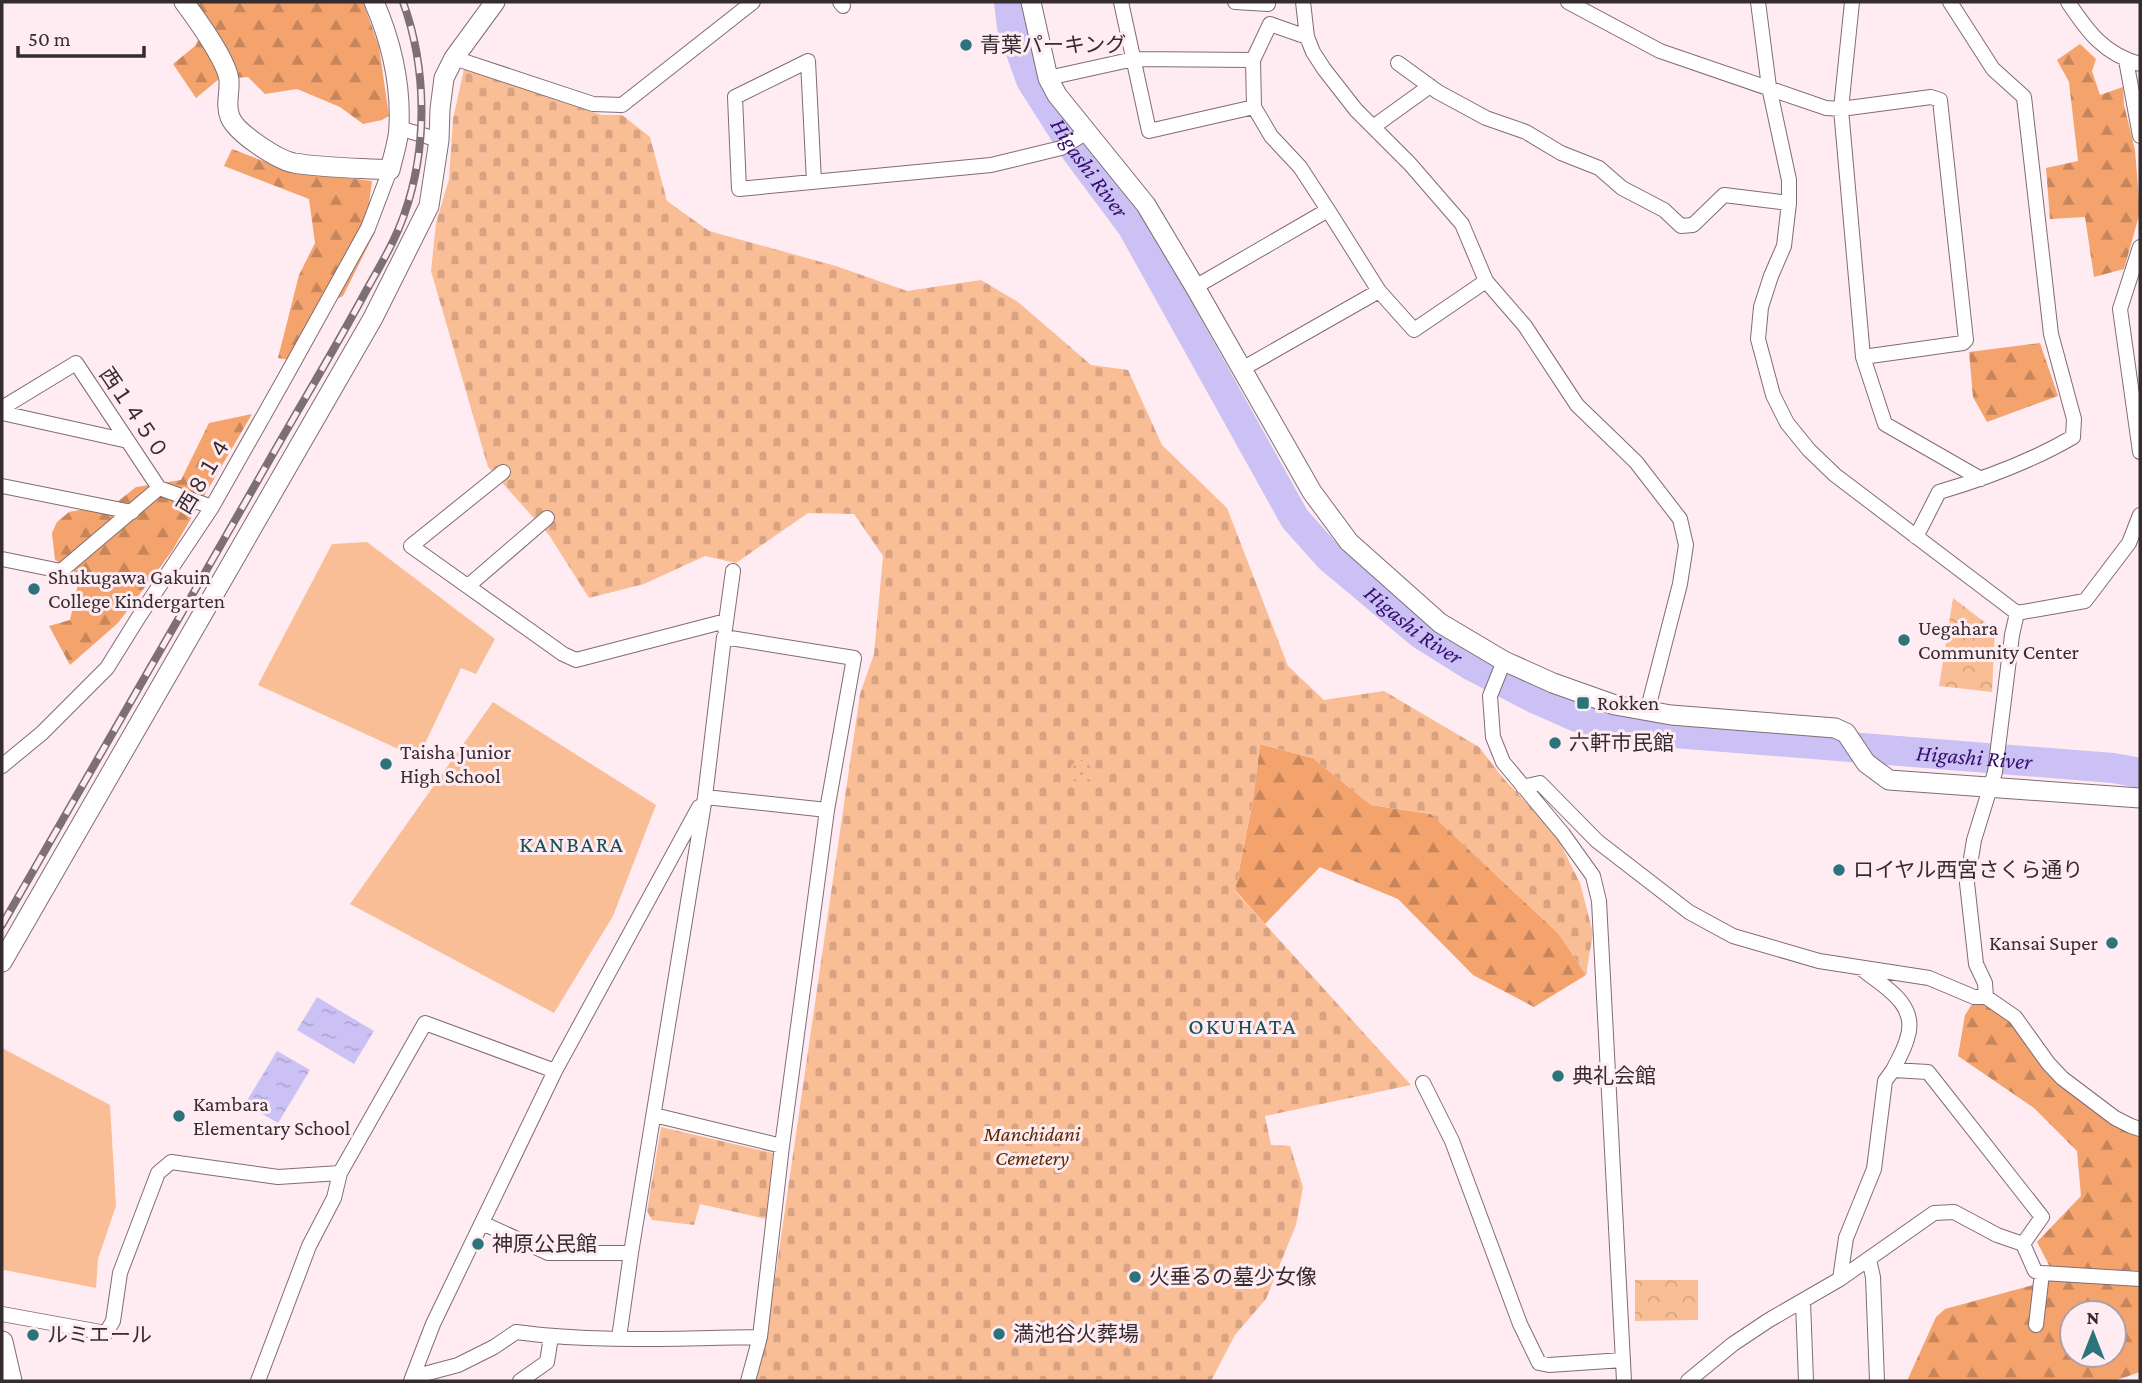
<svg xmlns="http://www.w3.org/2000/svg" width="2142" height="1383" viewBox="0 0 2142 1383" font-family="'Crimson Pro','Noto Sans JP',serif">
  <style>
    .grass { fill: #fabe97 }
    .forest { fill: url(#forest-firs); fill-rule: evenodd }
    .cemetery { fill: url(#cemetery-stones) }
    .park { fill: url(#park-crowns) }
    .garden { fill: url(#garden-dots) }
    .water { fill: url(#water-ripples) }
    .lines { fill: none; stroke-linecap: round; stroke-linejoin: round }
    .river { stroke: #cbc1f4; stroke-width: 30 }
    .street-casing { stroke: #806d74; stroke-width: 16 }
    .secondary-casing { stroke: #806d74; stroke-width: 21 }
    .primary-casing { stroke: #806d74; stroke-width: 23 }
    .street { stroke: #fff; stroke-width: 14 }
    .secondary { stroke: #fff; stroke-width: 19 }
    .primary { stroke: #fff; stroke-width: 21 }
    .rail-casing { stroke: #7d7075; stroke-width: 8 }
    .rail { stroke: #feecf2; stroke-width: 5; stroke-dasharray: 16; stroke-linecap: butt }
    .poi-dot { fill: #2b747b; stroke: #feecf2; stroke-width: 2.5 }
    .labels { text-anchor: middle; stroke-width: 6; stroke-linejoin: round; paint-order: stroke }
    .poi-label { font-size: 21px; fill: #352c30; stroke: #feecf2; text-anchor: start }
    .street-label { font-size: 21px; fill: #352c30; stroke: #feecf2 }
    .park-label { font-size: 21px; font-style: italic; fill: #5d2b00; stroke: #feecf2 }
    .water-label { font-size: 23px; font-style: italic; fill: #360d6f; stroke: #feecf2 }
    .neighbourhood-label { font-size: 23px; letter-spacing: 2px; fill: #145156; stroke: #feecf2 }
  </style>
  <defs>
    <pattern id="forest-firs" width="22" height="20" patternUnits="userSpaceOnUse" patternTransform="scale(1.75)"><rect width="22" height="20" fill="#f4a36d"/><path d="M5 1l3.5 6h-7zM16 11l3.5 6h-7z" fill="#c6855a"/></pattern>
    <pattern id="cemetery-stones" width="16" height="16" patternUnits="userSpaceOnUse" patternTransform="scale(1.75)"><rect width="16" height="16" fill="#fabe97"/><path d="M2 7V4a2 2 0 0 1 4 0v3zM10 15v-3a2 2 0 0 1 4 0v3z" fill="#d7a382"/></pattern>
    <pattern id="park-crowns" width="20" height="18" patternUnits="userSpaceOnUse" patternTransform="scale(1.75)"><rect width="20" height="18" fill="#fabe97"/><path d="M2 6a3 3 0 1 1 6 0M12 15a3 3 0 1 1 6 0" fill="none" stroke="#d7a382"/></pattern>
    <pattern id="garden-dots" width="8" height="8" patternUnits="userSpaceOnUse" patternTransform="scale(1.75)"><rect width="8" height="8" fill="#fabe97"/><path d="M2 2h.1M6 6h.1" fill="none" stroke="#d7a382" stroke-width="1.8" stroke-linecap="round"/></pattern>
    <pattern id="water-ripples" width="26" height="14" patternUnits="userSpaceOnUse" patternTransform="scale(1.75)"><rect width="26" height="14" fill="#cbc1f4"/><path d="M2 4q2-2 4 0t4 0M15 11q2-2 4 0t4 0" fill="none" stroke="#afa6d2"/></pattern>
  </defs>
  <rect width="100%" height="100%" fill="#feecf2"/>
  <!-- grass -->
  <path class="grass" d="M367,542l128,97 -19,35 -15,-6 -43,90 -160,-73 74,-141z
    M493,702l163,103 -43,111 -59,97 -204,-109z
    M2,1048l108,57 6,101 -18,53 -2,29 -92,-18 -2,-8z"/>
  <!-- forest -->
  <path class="forest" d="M195,2h168l16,45 10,69 -7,4 -19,4 -23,-17 -43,-18 -32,5 -17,-17 -29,2 -23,19 -23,-34 22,-18 14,-27z
    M2080,44l16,15 -4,12 8,24 23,-8 1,18 11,45 5,62 -16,57 -30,8 -9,-60 -35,2 -4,-51 32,-7 -9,-79 -12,-22z
    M232,149l57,22 83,10 -3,23 6,28 -32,64 -25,12 -28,52 -12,-2 21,-83 16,-32 -6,-44 -85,-33z
    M2040,343l18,53 -71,26 -14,-25 -4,-45z
    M252,414l-80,137 -54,72 -48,42 -21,-39 21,-6 10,-45 -25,-15 -3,-27 5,-11 12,-10 47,-9 20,-16 45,-7 28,-57z
    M1260,744l53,14 58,47 60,9 128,120 27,41 -52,32 -61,-32 -75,-76 -78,-32 -55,57 -30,-34 18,-90z
    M1974,1001h10l28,18 32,49 96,65v138l-90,-4 -13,-25 44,-46 -4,-45 -43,-43 -76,-52 7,-41z
    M2055,1277l85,6v89l-26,9h-207l29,-64 9,-8 103,-28zM2072,1313h42v42h-42z"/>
  <!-- cemetery -->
  <path class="cemetery" d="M464,69l138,46h20l28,22 17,64 42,30 127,35 71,25 74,-11 37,22 73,63 37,5 34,75 65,63 61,158 36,34 60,-9 95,56 24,31 52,55 25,50 13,50 -7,42 -27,-41 -128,-120 -60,-9 -58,-47 -53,-14 -7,56 -18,91 176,194 -146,31 6,29 19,1 13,41 -7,38 -30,74 -31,36 -24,46h-455l10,-41 94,-646 14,-40 9,-98 -29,-42 -46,-1 -72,50 -31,-7 -61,28 -55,14 -40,-63 -61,-68 -57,-196 5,-48 13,-44 4,-60z
    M661,1127l112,26 -7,66 -66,-15 -6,21 -42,-5 -5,-9z"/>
  <!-- park -->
  <path class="park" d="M1953,598l42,32 -3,62 -53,-6z
    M1635,1280h63v40l-63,1z"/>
  <!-- garden -->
  <path class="garden" d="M1070 772a12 12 0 1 1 24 0a12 12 0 1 1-24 0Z"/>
  <!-- water -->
  <path class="water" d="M317,997l57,34 -20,33 -57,-34z
    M277,1051l33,19 -32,53 -33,-19z"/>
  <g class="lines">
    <!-- river -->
    <path class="river" id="s1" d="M1009,2l3,25 19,53 45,71 56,75 163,293 35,39 91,76 51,32 62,32 43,19 60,13 476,38 27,5"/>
    <defs>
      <path id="street" d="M840,2l3,4
        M1121,2l28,129 105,-24
        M1235,2l33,2
        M1303,2l4,35 6,15 11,17 32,41 54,54 52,60 24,57 39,45 52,79 59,57 44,57 6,26 -6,39 -33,128
        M1568,2l92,49 166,57 15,1 90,-12 9,3 26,240 -3,3 -100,14
        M1758,2l11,85 20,93v23l-5,43 -13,30 -10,31 -3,32 15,56 14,28 22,27 26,25 182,138 -5,22 -17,137 -21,68 -7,43 9,81 9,19 1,14
        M1852,2l-11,107 22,248 22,67 96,55
        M2068,2c20,30 36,52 72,62
        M454,58l139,46 29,1 131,-103
        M2126,60l14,76
        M1398,63l40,29 48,26 40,14 35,21 38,15 23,20 42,22 17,16 12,-1 31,-30 65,8
        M1048,78l86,-19 119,1 17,-36 37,13
        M1373,127l57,-41
        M399,128l40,12
        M814,182l-6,-121 -73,36 4,92 252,-24 70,-17 26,-16
        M2140,247l-20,62 20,143
        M1195,287l133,-77 -28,-43 -29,-31 -17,-29 -1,-47
        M1379,291l35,39 72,-49
        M1242,369l137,-78 -51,-81
        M2,408l74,-45 83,125 53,19
        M2,413l126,28
        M503,472l-92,74 152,108 13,6 150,-39
        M2,486l130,26
        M1916,537l23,-45c48,-14 91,-30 134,-55l1,-18 -23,-85 -27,-237 -31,-28 -43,-67
        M2,559l59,12 98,-83
        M468,586l79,-68
        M2017,613l68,-12 44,-58 11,-28
        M725,629l8,-58
        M1504,661l-14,35 3,41 10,25 60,72 30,42 6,25 25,480
        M2,766l40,-33 65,-65 33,-53 72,-108 74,-131 82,-148 22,-58
        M1523,787l17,-4 57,58 92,71 44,24 86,25 110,17 45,19h12l29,20 33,46 14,15 53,40 16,8 9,3
        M705,797l122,13
        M1863,970c22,17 56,35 44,69 -3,11 -9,21 -14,31l35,2 114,145 -19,27
        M1423,1083l29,58 68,183 19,39 10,2 74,-5
        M654,1115l128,31
        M482,1223l66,30h83
        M1869,1260l4,17 4,104
        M1840,1279l6,-41 28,-69 11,-88 8,-11
        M1803,1302l3,79
        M2,1314l104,19 7,-12 7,-48 38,-100 13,-11 107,15 62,-4
        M2036,1325l6,-52
        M619,1338l12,-85 74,-456 19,-160 130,21 -27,152 -45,336 -22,191 -12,44
        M413,1377l45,-12 36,-18 22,-15c80,11 163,6 244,5
        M258,1381l51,-135 25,-48 6,-25 85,-150 130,48
        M411,1381l22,-57 122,-253 144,-264
        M520,1381l27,-19 4,-25
        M1688,1381l45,-37 36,-24 71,-41 94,-66 20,-1 43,23 26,9 12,27 7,2 98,6"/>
      <path id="secondary" d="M184,2c12,16 43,59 45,78 1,13 -4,25 1,37 6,16 48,43 64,46 31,5 65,5 96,7 3,-14 9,-30 9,-44 2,-43 -8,-85 -25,-124
        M1031,2l17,76 9,17 89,110 49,82 117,205 37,50 91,81 64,38 49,22 62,22 56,10 164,13 11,5 20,30 23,17 251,18
        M2,962l371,-644 56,-112 10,-66 1,-31 4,-31 10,-20 41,-56"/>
      <path id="primary" d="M2,1342l9,39"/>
    </defs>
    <!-- street casing -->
    <use href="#street" class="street-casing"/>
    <!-- secondary casing -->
    <use href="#secondary" class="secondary-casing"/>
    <!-- primary casing -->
    <use href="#primary" class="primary-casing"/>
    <!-- street -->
    <use href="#street" class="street"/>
    <!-- secondary -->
    <use href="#secondary" class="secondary"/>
    <!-- primary -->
    <use href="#primary" class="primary"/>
    <defs>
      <path id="rail" d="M2,925c91,-158 182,-315 272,-473 31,-54 63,-107 92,-161 14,-25 29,-50 38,-76 24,-67 23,-147 -1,-213"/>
    </defs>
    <!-- rail casing -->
    <use href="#rail" class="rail-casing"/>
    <!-- rail -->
    <use href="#rail" class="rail"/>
  </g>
  <!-- markers -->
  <g class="poi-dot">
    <circle cx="966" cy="45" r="7"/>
    <circle cx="34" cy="589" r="7"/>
    <circle cx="1904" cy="640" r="7"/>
    <rect x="1576" y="696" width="14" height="14" rx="3.5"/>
    <circle cx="1555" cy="743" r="7"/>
    <circle cx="386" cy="764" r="7"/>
    <circle cx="1839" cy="870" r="7"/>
    <circle cx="2112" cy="943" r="7"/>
    <circle cx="1558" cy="1076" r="7"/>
    <circle cx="179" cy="1116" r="7"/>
    <circle cx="478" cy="1244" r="7"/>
    <circle cx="1135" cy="1277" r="7"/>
    <circle cx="999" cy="1334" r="7"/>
    <circle cx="33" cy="1335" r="7"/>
  </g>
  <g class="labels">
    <!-- poi labels -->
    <g class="poi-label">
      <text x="980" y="52">青葉パーキング</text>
      <text x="48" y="584">Shukugawa Gakuin<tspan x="48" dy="24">College Kindergarten</tspan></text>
      <text x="1918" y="635">Uegahara<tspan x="1918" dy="24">Community Center</tspan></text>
      <text x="1597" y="710">Rokken</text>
      <text x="1569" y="750">六軒市民館</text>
      <text x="400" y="759">Taisha Junior<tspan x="400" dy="24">High School</tspan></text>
      <text x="1853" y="877">ロイヤル西宮さくら通り</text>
      <text x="2098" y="950" text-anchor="end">Kansai Super</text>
      <text x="1572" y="1083">典礼会館</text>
      <text x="193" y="1111">Kambara<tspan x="193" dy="24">Elementary School</tspan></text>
      <text x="492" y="1251">神原公民館</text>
      <text x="1149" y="1284">火垂るの墓少女像</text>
      <text x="1013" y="1341">満池谷火葬場</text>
      <text x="47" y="1342">ルミエール</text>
    </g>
    <!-- street labels -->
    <g class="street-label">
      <text transform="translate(134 413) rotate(56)" y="7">西１４５０</text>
      <text transform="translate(204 476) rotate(-59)" y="7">西８１４</text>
    </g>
    <!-- park labels -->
    <g class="park-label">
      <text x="1032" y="1141">Manchidani<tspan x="1032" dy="24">Cemetery</tspan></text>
    </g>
    <!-- water labels -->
    <g class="water-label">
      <text dy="8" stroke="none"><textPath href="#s1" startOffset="187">Higashi River</textPath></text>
      <text dy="8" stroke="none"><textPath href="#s1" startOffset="754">Higashi River</textPath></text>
      <text dy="8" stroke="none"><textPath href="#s1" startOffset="1342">Higashi River</textPath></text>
    </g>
    <!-- neighbourhood labels -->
    <g class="neighbourhood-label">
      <text x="572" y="852">KANBARA</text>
      <text x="1243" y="1034">OKUHATA</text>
    </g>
  </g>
  <!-- border -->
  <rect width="2142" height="1383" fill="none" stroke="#352c30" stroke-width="7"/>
  <!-- north arrow -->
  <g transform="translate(2093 1334)"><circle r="33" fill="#feecf2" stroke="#ae9fa4" stroke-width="2"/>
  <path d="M0-5L12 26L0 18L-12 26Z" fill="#2b747b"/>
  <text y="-10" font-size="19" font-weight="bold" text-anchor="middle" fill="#352c30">N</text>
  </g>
  <!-- scale -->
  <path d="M18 46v10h126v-10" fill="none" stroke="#352c30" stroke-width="3.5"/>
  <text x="28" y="46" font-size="21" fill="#352c30" stroke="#feecf2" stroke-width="5" paint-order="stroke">50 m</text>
</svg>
